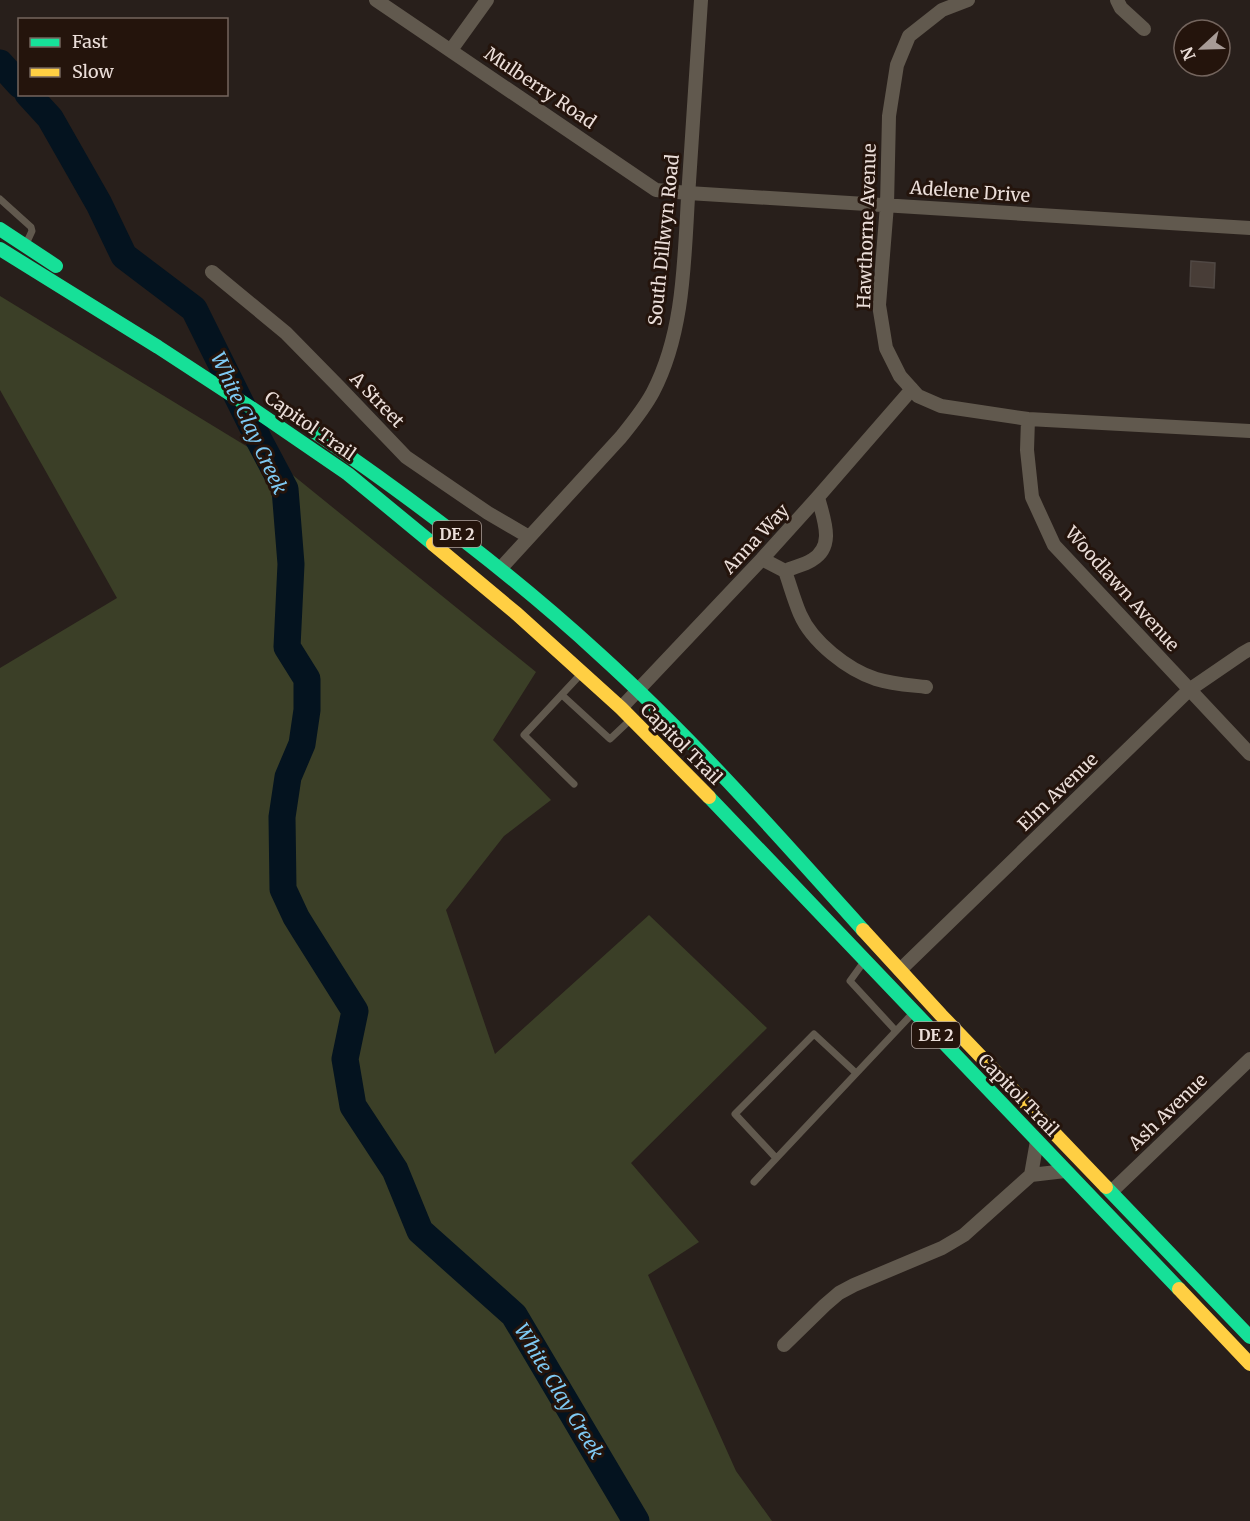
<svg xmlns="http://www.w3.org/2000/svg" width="1250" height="1521" viewBox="0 0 1250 1521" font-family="Merriweather,serif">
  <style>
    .green { fill: #3b3f27 }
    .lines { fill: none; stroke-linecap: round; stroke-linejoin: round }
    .river { stroke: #04131f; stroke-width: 27 }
    .building { fill: #483d37; stroke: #504844; stroke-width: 1.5 }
    .lane { stroke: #61594e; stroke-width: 7 }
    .street { stroke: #61594e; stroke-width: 14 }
    .fast { stroke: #16e098; stroke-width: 14 }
    .slow { stroke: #ffcf43; stroke-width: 14 }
    .labels { text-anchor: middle; stroke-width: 6; stroke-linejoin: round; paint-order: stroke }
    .shield { fill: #24140c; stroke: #afa19c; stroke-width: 1.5 }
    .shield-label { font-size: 16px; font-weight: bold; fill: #ebded9 }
    .street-label { font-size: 18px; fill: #ebded9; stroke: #24140c }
    .water-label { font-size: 20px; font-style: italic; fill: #7fcaf4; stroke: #24140c }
  </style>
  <rect width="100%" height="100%" fill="#281f1b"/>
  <!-- green -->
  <path class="green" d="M0,296l289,176 247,200 -43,68 58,60 -47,36 -58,74 49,144 154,-139 118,113 -136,135 68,79 -51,33 88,196 36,50h-772v-853l117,-70 -117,-208z"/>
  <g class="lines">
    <!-- river -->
    <path class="river" d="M0,63l20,22
      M28,94l22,24 49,86 25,52 70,53 65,131 26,49 6,75 -4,83 20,32v31l-5,34 -14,33 -6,40 1,72 13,28 8,13 51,81 -10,48 8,47 42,64 25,61 94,84 122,206"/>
  </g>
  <!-- building -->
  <path class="building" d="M1191,261l24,2 -1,25 -24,-2z"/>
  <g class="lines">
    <!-- lane -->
    <path class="lane" d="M0,199l31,28 1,4 -6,13
      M562,695l48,44 18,-17
      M574,784l-50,-49 56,-60
      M863,963l-13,18 46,50
      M776,1158l-41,-44 79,-80 42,39
      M754,1182l158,-168"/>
    <!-- street -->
    <path class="street" d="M376,0l280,190 32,3 562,35
      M968,0l-26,10 -33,26 -12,29 -8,51 -2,89 -8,100 7,43 14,28 18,20 23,10 87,13 222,12
      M1117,0l4,8 23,21
      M451,50l36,-50
      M212,272l74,61 53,54 67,70 82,56 41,24
      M1028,419l-1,31 5,47 22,48 196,209
      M762,559l23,12c5,14 9,29 15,43 12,28 48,56 76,65 16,5 33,6 50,8
      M501,568l120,-131c12,-15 23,-28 32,-45 33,-63 31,-140 36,-210 4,-61 8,-121 12,-182
      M785,571c9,-4 19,-6 27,-11 24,-14 11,-42 6,-63
      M621,708l141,-149 56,-62 94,-108
      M900,970l289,-280 54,-37 7,-4
      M1037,1141l-6,34 34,-4
      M1111,1192l139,-133
      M784,1345l41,-40 14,-12 15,-8 88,-37 22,-13 67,-60"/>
    <!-- fast -->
    <path class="fast" d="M0,229l56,37
      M0,249l158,98 98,64 92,63 85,70
      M316,433c99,68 195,140 283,221 95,86 179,181 264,276
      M709,797l470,492
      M1106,1187l144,150"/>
    <!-- slow -->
    <path class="slow" d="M433,544l84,70 104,94 88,89
      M863,930l78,85 165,172
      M1179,1289l71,75"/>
  </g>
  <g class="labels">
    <!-- shield labels -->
    <g class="shield">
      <rect x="433" y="521" width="48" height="26" rx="4.5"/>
      <rect x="912" y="1022" width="48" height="26" rx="4.5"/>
    </g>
    <g class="shield-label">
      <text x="457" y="540">DE 2</text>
      <text x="936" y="1041">DE 2</text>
    </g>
    <!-- street labels -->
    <g class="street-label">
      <text transform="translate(540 88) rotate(34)" y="6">Mulberry Road</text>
      <text transform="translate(970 192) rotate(4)" y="6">Adelene Drive</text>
      <text transform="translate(867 226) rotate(-88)" y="6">Hawthorne Avenue</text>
      <text transform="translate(664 240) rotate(-84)" y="6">South Dillwyn Road</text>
      <text transform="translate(377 400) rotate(46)" y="6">A Street</text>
      <text transform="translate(310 426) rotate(35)" y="6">Capitol Trail</text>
      <text transform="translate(756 539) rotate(-47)" y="6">Anna Way</text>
      <text transform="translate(1122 589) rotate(48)" y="6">Woodlawn Avenue</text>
      <text transform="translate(681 744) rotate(45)" y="6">Capitol Trail</text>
      <text transform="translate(1058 792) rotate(-44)" y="6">Elm Avenue</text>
      <text transform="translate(1018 1095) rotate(46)" y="6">Capitol Trail</text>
      <text transform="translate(1168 1112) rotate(-44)" y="6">Ash Avenue</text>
    </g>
    <!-- water labels -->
    <g class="water-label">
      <text transform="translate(249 423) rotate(65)" y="7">White Clay Creek</text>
      <text transform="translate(559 1391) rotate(59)" y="7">White Clay Creek</text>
    </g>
  </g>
  <!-- legend -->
  <rect x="18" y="18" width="210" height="78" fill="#24140c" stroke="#74655e" stroke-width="1.5"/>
  <rect x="30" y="38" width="30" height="9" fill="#16e098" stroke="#74655e" stroke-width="1.5"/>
  <text x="72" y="48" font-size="18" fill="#ebded9">Fast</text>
  <rect x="30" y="68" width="30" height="9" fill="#ffcf43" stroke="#74655e" stroke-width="1.5"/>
  <text x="72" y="78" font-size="18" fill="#ebded9">Slow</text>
  <!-- north arrow -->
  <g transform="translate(1202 48) rotate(248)"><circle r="28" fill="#24140c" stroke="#74655e" stroke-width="1.5"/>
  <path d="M0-4.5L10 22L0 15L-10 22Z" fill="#a79b96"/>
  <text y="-9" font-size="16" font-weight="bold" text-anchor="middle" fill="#ebded9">N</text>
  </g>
</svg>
